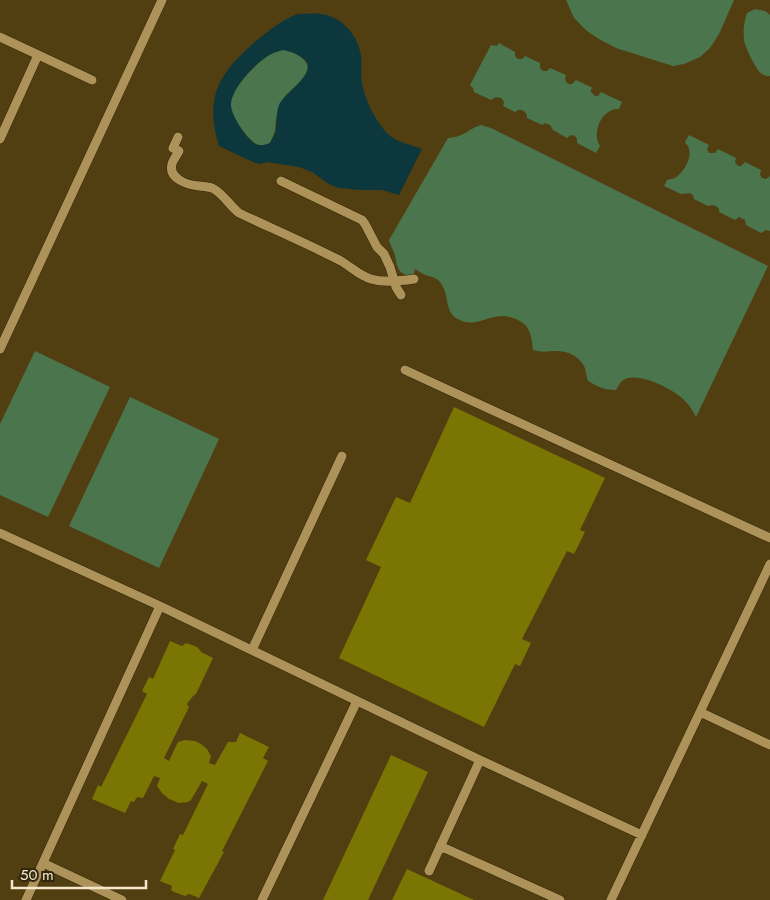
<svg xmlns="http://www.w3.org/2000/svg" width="770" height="900" viewBox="0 0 770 900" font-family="Jost,sans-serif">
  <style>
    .green { fill: #4b764d }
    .water { fill: #0c373c; fill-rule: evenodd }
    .building { fill: #7b7503 }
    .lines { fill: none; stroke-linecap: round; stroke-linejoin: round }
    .minor-casing { stroke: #332606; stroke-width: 10 }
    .minor { stroke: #ad9359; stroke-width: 9 }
  </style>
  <rect width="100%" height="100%" fill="#513f11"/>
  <!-- green -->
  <path class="green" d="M566,0h168l-15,34 -9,14 -10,9 -16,7 -11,2 -57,-18 -17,-9 -12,-8 -13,-13z
    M755,9l10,2 5,4v61c-2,0 -6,0 -8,-2 -6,-4 -17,-27 -18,-34 -1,-9 0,-18 3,-27z
    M499,43l16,9v4l3,3h4l3,-3 15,7v5l3,3h4l3,-3 16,7 -1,5 3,4h4l4,-4 17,8 -2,1v3l4,4h3l3,-4 21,10 -3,7c-17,-1 -28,24 -19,37l-4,7 -19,-10v-4l-2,-3 -4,-1 -4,3 -14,-8 -3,-5 -5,-2 -3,2 -15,-7c0,-5 -3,-9 -9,-8l-3,2 -12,-6 1,-4 -3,-4 -5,-1 -5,3 -17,-8 -1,-4 -3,-3 21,-40 6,1z
    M283,50c10,1 22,7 26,18l-6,11 -18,17 -9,23 -1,12 -5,12c-3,1 -7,3 -11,2 -9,-2 -24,-24 -27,-33 -2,-3 -2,-8 -1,-11 3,-15 27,-40 40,-47 4,-2 8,-3 12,-4z
    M481,125l10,3 277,138 -72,151c-3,-5 -5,-10 -9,-14 -9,-12 -49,-33 -64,-23 -3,2 -5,7 -7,10 -11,0 -18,-3 -28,-9 -2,-5 -2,-11 -4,-15 -5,-10 -17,-15 -27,-15 -9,0 -15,2 -24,-1 -1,-6 -1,-13 -4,-19 -2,-6 -7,-9 -13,-12 -24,-11 -39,13 -60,-1 -11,-8 -7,-21 -13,-31 -4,-9 -10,-10 -18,-12 -3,-2 -7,-4 -10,-6l-2,8c-18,-4 -15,-11 -19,-25 -2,-4 -4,-8 -5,-12l59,-102c17,-1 20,-9 33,-13z
    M689,135l20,10 -2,4 2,4h6l3,-4 18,9 -1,4 3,4h3l4,-4 16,8 -1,5 2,3 4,1 4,-3v55l-4,-1 -5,3 -15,-8 -1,-5 -6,-3 -4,3 -16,-8c1,-4 -2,-6 -7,-7l-4,1 -14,-7 -1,-4 -3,-2 -9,1 -17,-8 3,-6c3,-1 6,-1 8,-2 8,-5 17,-19 14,-29 0,-2 -3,-5 -4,-7z
    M35,351l75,36 -62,130 -48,-22v-71z
    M130,397l89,42 -60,129 -90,-42z"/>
  <!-- water -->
  <path class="water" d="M298,14c8,0 16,-1 23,0 19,2 35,19 39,37 3,10 0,21 2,31 2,17 17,47 31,56 10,6 19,7 29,11l-23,46 -17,-5h-21l-21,-2 -10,-3 -18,-13 -13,-5 -32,-5 -6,2 -6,-1 -36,-17c-15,-49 0,-73 37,-105 14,-11 25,-21 42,-27zM283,50c7,1 15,4 21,9 15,14 -20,34 -25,46 -3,8 -2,16 -3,23 -1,6 -3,10 -6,15 -3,1 -7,3 -11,2 -11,-2 -28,-30 -28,-40 0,-17 26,-44 40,-51 4,-2 8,-3 12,-4z"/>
  <!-- building -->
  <path class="building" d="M454,407l151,71 -25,52 5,2 -11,22 -7,-3 -45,88 9,4 -11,23 -5,-2 -31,63 -145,-69 42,-91 -15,-7 30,-63 14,6z
    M170,641l12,5 4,-3 3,1 8,3 3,3 1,2 12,6 -17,36 -3,2 -6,8 2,3 -25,51 5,3 9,-19 7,-2 10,1 6,3 6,5 4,7 -2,7 6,2 13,-23h8l4,-9 29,14 -6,11 5,3 -46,90 2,1 -25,46 -10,-4 -4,2 -11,-4 -3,-2 1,-4 -12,-5 15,-31 -2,-1 7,-15 3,1 25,-51 -6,-3 -11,19 -3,2 -9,1 -10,-4 -7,-6 -5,-7 3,-8 -6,-2 -11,22 -6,-1 -3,5 -3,-1 -6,12 -33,-14 6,-14 3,2 46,-93 -5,-3 7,-14 4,2z
    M391,755l37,17 -60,128h-45z
    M407,869l67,31h-82z"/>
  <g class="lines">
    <defs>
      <path id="minor" d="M0,37l92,43
        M178,137l-5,11 6,3c-2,4 -6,9 -7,13 -4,15 16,21 27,22 5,1 10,0 15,3 10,6 16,17 25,24 34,16 69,31 102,48 10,6 19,15 30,18 13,4 29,2 43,0
        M0,139l38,-84
        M281,181l81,39 3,4 12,23 7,7 6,13 6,20 5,8
        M0,349l162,-349
        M405,370l365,168
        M0,533l160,73 320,154 162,75
        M252,650l90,-194
        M700,712l70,33
        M440,846l120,54
        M43,863l79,37
        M429,871l51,-111
        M26,900l134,-294
        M262,900l95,-199
        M611,900l159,-336"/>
    </defs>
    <!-- minor casing -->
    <use href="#minor" class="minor-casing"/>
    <!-- minor -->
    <use href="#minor" class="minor"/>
  </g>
  <!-- scale -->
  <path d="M12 880v8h134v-8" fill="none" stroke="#f6e8cb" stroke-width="2.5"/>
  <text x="20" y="880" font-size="15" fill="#f6e8cb" stroke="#31270e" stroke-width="4" paint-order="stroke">50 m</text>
</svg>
